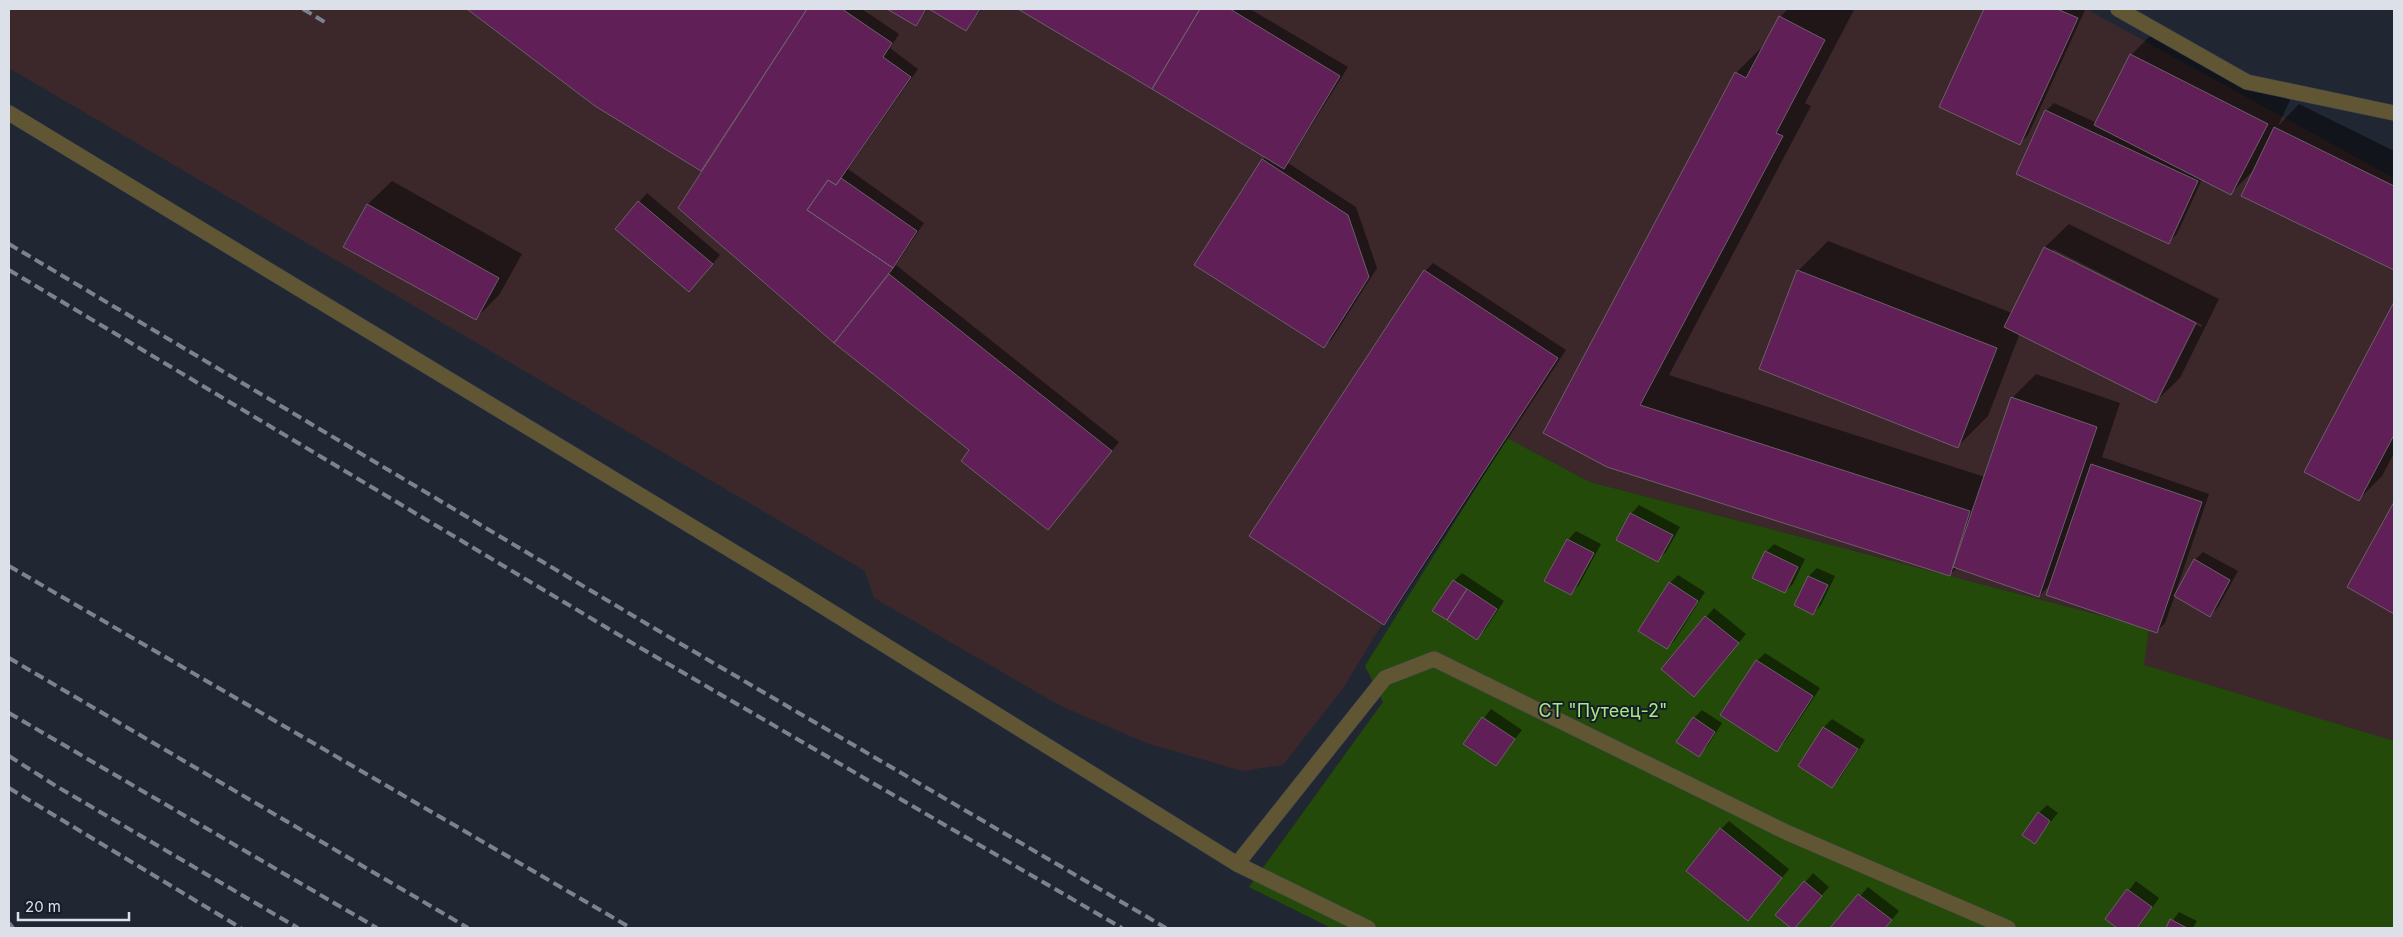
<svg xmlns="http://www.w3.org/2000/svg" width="2403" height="937" viewBox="0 0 2403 937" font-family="Inter,sans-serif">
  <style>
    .industrial { fill: #3c282b }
    .green { fill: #244a0a }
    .shadow { fill: #0007; fill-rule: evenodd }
    .building { fill: #601f57; stroke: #6c5f69 }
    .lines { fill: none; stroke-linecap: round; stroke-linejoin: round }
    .lane-casing { stroke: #3e454f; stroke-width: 16 }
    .street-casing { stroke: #3e454f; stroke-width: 16 }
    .lane { stroke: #615634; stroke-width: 15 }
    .street { stroke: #615634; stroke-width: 15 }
    .rail { stroke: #7d838c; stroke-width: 4; stroke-dasharray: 10 5; stroke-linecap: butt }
    .labels { text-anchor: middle; stroke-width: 4; stroke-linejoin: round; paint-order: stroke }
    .park-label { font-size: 18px; fill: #a6e884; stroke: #171d28 }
  </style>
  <rect width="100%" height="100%" fill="#202732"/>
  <!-- industrial -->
  <path class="industrial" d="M9,9h2077l308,169v563l-251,-76 6,-37 -559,-146 -83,-44 -133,199 -30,50 -61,78 -41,6 -96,-28 -87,-38 -185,-107 -9,-27 -856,-503z"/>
  <!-- green -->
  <path class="green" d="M1507,438l83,44 559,146 -5,37 250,76v187h-1063l-82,-41 134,-185 -18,-36z"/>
  <!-- shadow -->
  <path class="shadow" d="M471,9h391l37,25 -9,14 28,21 -70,100 76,54 -28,42 223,177 -71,87 -77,-79 -136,-108 -132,-172 -107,-65z
    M890,9h38l-12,15z
    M932,9h50l-16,20z
    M1021,9h229l98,58 -60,96 68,44 21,61 -45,71 -8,8 -61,-187 3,-4z
    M1788,9l66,1 -49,93 6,3 -142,269 316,102 27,-79 24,-24 84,29 -18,54 107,37 -34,100 20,-34 8,-8 35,19 -20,36 -8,9 -35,-21 -10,28 -8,8 -105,-48 -13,13 -82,-28 -8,7 -341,-109 128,-393 30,-30 14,-26z
    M1986,9l99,1 -57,125 -8,8 -79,-36z
    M2155,31l135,69 -12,26 21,-22 95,47v118l-151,-74 11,-25 -23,23 -29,-14 -25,55 -9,9 -122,-132 8,-8 43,20 34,-68z
    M392,181l130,73 -23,41 -24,24 -130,-73 23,-42z
    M647,193l73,62 -23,27 -81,-53z
    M2069,224l150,75 -39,79 -24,23 -136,-68 -32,83 -30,30 -160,-175 30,-30 184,72 33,-66zM2053,249l149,76 -1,2 -148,-75z
    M1433,263l133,87 -174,265 -8,8 41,-352z
    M2394,304v149l-12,23 -24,24 -53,-29z
    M1639,505l41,22 -14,25 -8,8 -27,-46z
    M2394,505v107l-46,-25z
    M1576,531l25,13 -22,41 -8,8 -25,-13 22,-40z
    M1774,544l31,15 -12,25 -8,8 -19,-40z
    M1817,568l18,8 -14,29 -8,9 -17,-9 13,-29z
    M1462,573l42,28 -19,29 -8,8 -23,-57z
    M1678,575l27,17 -30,48 -8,8 -27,-17 30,-48z
    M1714,608l32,26 -44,53 -40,-18z
    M1765,653l55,35 -35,54 -9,8 -19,-89z
    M1491,709l31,21 -27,34 -30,-21z
    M1702,710l20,13 -15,24 -9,8 -4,-37z
    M1832,719l33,21 -25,38 -8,8 -33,-21 25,-38z
    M2047,805l11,8 -24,29 5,-29z
    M1729,821l60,48 -33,42 -35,-82z
    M1813,873l16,14 -36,41 -16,-13z
    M2136,881l23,17 -21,30h-19l-12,-9z
    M1868,887l31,24 -14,17h-53z
    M2179,912l18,9 -4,7h-26z
    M9,920l6,8h-6z"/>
  <!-- building -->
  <path class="building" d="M467,9h340l-106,162 -106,-65z
    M807,9h35l50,34 -9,14 28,20 -75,108 -8,-5 -21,30 86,58 -59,75 -156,-135z
    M887,9h39l-10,17z
    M929,9h51l-14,22z
    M1018,9h182l-48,80z
    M1200,9h30l110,67 -56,93 -132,-80z
    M1984,9h73l21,9 -58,127 -81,-38z
    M1779,16l46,24 -49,93 7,3 -143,269 330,106 -20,65 -343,-109 -64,-34 192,-361 11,6z
    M2130,54l138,70 -37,71 -137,-70z
    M2045,110l153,71 -29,63 -153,-70z
    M2274,127l120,59v84l-153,-74z
    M1262,159l86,56 21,62 -45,71 -130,-83z
    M841,178l76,53 -24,37 -86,-58 21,-30 8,5z
    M638,201l75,63 -24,28 -74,-63z
    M367,204l132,74 -23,42 -133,-73z
    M2044,247l152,76 -40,80 -152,-76z
    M1424,270l134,88 -174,267 -135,-89z
    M1797,270l200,78 -39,100 -199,-79z
    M889,274l223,177 -64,79 -87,-69 8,-11 -135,-107z
    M2394,302v133l-35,66 -55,-29z
    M2011,397l86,30 -58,170 -86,-30z
    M2091,464l111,38 -45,131 -111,-38z
    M2394,502v112l-47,-27z
    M1630,513l43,22 -15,27 -42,-22z
    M1567,539l27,14 -23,42 -27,-14z
    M1765,551l33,16 -13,26 -33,-15z
    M2194,559l36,21 -20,37 -36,-21z
    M1808,576l20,9 -15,30 -19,-10z
    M1453,580l14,9 -20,31 -15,-9z
    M1669,582l29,19 -31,48 -29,-18z
    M1467,589l30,20 -20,31 -30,-20z
    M1705,616l34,27 -45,54 -33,-28z
    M1756,660l57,36 -36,56 -57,-37z
    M1482,717l33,22 -19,27 -33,-22z
    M1693,717l22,15 -16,25 -23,-15z
    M1823,727l35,22 -26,39 -34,-22z
    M2038,812l12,9 -15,23 -13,-9z
    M1720,828l62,50 -34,43 -62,-50z
    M1804,881l18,15 -27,32h-4l-16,-13z
    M2127,889l25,18 -15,21h-20l-12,-9z
    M1858,894l34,26 -7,8h-55z
    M2170,919l17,9h-21z"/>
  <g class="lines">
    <defs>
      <path id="lane" d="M9,113l781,473 447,278 131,64
        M1237,864l148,-186 49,-19 354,174 220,95"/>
      <path id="street" d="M2118,9l129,73 147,31"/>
    </defs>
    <!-- lane casing -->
    <use href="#lane" class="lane-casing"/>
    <!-- street casing -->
    <use href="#street" class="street-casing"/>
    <!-- lane -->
    <use href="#lane" class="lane"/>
    <!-- street -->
    <use href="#street" class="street"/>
    <!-- rail -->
    <path class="rail" d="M303,9l25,15
      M9,244l643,383 514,301
      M9,270l630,377 483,281
      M9,566l622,362
      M9,658l459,270
      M9,713l368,215
      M9,756l47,30 242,142
      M9,788l232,140
      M9,923l4,5"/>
  </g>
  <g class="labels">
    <!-- park labels -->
    <g class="park-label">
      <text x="1603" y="717">СТ "Путеец-2"</text>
    </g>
  </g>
  <!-- border -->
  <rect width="2403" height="937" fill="none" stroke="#dce1e9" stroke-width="20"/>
  <!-- scale -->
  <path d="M18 912v8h111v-8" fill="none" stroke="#dce1e9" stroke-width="2.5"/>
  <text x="25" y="912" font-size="15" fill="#dce1e9" stroke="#171d28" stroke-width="4" paint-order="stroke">20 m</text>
</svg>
